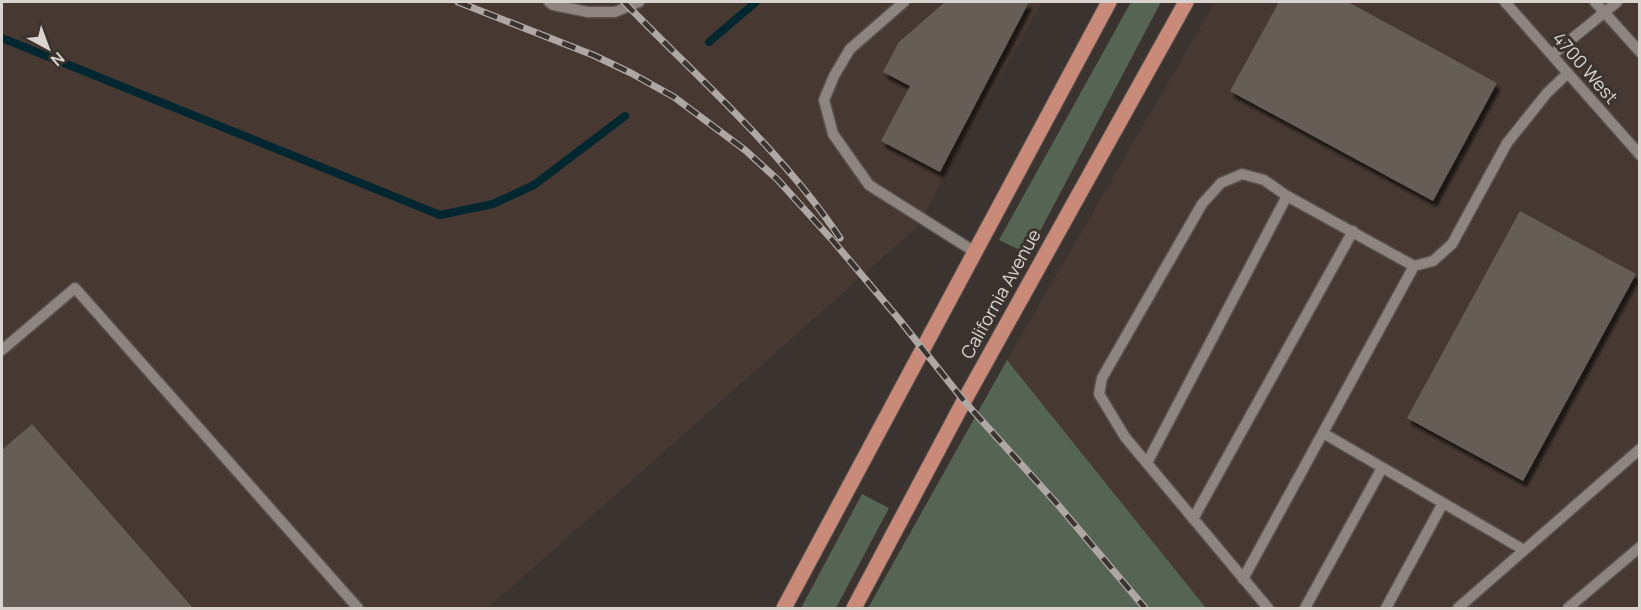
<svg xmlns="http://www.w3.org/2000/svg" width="1641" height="610" viewBox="0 0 1641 610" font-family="Manrope,sans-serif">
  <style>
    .built { fill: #473931 }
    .green { fill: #566453 }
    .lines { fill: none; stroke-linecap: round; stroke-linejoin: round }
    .stream { stroke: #032731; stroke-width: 8 }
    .building { fill: #665d57; filter: url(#shadow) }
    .minor-casing { stroke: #59524f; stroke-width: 13 }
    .major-casing { stroke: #59524f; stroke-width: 17 }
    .minor { stroke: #8f8580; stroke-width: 10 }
    .major { stroke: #c98a79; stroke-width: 15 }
    .rail-casing { stroke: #aea7a4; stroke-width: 7 }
    .rail { stroke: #3b332f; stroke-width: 4.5; stroke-dasharray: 14; stroke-linecap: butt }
    .labels { text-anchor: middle; stroke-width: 6; stroke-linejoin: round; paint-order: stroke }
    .street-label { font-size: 18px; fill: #dad4d1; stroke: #3b332f }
  </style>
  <defs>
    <filter id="shadow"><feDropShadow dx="3.5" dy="6" stdDeviation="1.5" flood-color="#0009"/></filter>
  </defs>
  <rect width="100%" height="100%" fill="#3b332f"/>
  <!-- built -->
  <path class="built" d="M2,2h1040l-126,226 -428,380h-486z
    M1215,2h424v606h-433l-199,-248z"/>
  <!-- green -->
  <path class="green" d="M1131,2h30l-133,252 -29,-14z
    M1007,360l199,248h-338z
    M862,494l27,14 -53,100h-35z"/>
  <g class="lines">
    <!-- stream -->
    <path class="stream" d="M2,38l438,177 53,-11 41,-19 91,-69
      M709,42l47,-40"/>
  </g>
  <!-- building -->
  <path class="building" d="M945,2h84l-89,170 -59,-31 29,-55 -27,-14 16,-30z
    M1279,2h69l149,81 -64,118 -203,-110z
    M1520,211l116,63 -113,207 -116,-63z
    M32,424l161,184h-191v-158z"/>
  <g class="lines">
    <defs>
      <path id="minor" d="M549,2l4,3 35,7h27l24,-10
        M904,2l-54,47 -16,27 -10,24 9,34 36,51 106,67
        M1505,2l135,153
        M1595,2l45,50
        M1552,55l65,-53
        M2,350l73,-62 283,320
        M1323,433l201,117
        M1147,463l140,-267
        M1193,519l160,-288
        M1243,579l171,-313
        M1268,608l-143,-171 -26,-43 3,-16 100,-174 19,-21 21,-9 22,6 23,16 127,70 19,-5 19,-17 55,-101 40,-50 21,-20
        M1305,608l77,-140
        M1386,608l57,-105
        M1458,608l182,-159
        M1568,608l72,-61"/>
      <path id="major" d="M784,608l325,-606
        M854,608l110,-207 222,-399"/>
    </defs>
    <!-- minor casing -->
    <use href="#minor" class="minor-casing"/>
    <!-- major casing -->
    <use href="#major" class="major-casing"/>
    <!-- minor -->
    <use href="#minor" class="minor"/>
    <!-- major -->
    <use href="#major" class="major"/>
    <defs>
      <path id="rail" d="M458,2l135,53 38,18 43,24 71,53 32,29 57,63 64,76 66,83 95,105 86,102
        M624,2c75,77 156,147 216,236"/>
    </defs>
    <!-- rail casing -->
    <use href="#rail" class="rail-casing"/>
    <!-- rail -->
    <use href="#rail" class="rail"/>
  </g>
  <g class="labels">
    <!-- street labels -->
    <g class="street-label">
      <text transform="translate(1585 68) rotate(49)" y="6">4700 West</text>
      <text transform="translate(1001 294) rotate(-61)" y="6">California Avenue</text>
    </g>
  </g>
  <!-- border -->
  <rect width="1641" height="610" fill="none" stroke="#dad4d1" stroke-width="6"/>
  <!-- north arrow -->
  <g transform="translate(48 48) rotate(139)" stroke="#3b332f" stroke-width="4.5" paint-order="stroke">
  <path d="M0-4.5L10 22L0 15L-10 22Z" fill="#dad4d1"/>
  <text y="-9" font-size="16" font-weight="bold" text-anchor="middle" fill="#dad4d1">N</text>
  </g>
</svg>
